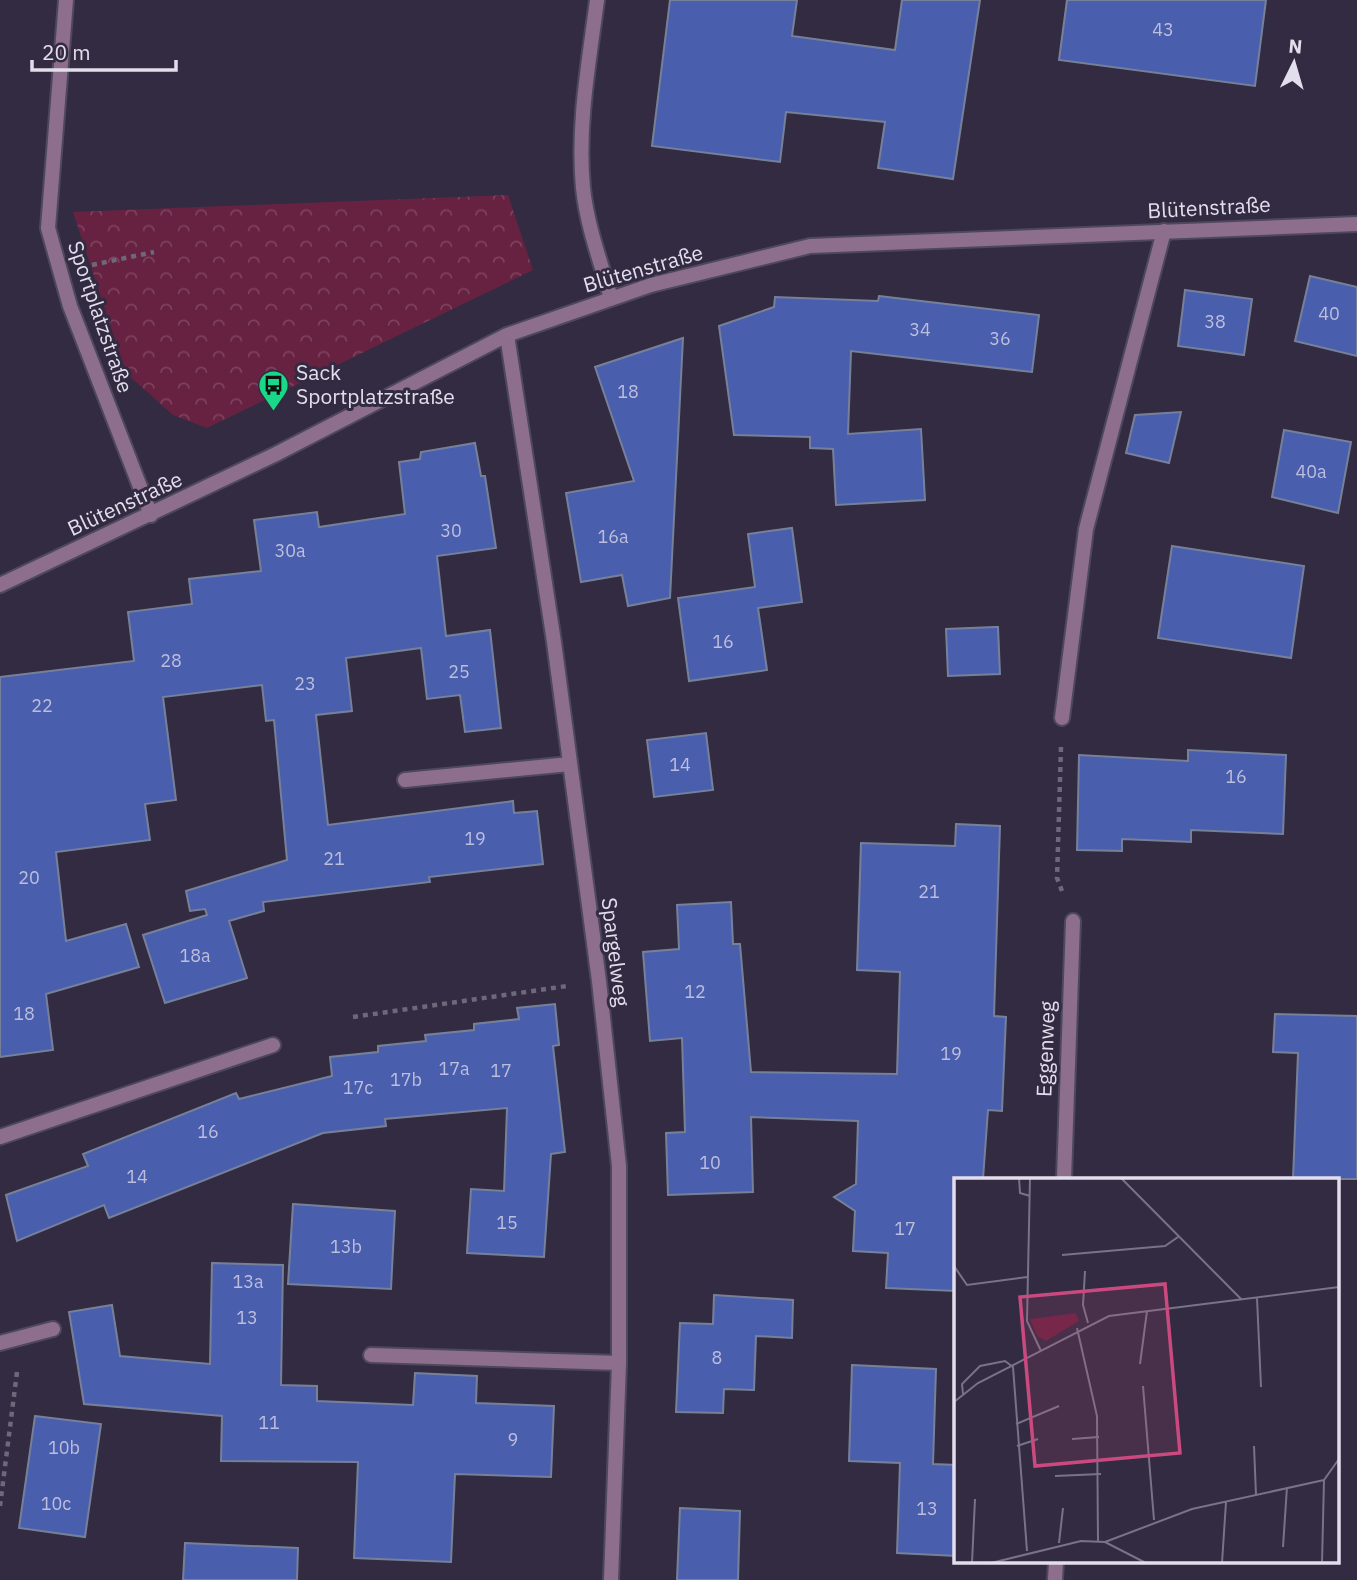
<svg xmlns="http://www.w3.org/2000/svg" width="1357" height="1580" viewBox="0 0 1357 1580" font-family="'IBM Plex Sans',sans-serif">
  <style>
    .park { fill: url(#park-crowns) }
    .building { fill: #4a5eae; stroke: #778099; stroke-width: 2 }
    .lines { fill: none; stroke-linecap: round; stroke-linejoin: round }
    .service-casing { stroke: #4e485d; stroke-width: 18 }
    .minor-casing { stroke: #4e485d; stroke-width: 18 }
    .path { stroke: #6e687b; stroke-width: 4.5; stroke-dasharray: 5 5; stroke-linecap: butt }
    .service { stroke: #8d6e8c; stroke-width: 14 }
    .minor { stroke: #8d6e8c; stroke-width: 14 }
    .labels { text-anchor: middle; stroke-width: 6; stroke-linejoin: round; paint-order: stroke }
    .number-label { font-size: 18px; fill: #bdbedd }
    .street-label { font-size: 21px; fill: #e3deed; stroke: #322b41 }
    .poi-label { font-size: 21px; fill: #e3deed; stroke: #322b41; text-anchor: start }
    .inset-road { fill: none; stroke: #797386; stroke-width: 2 }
    .view { fill: #ca4a80; fill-opacity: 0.15; stroke: #ca4a80; stroke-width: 3.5 }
    .inset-edge { fill: none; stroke: #e3deed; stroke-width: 3.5 }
  </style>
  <defs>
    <pattern id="park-crowns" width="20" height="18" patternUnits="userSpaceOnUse" patternTransform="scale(1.75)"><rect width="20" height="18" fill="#682241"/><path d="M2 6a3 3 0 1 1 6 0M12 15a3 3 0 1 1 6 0" fill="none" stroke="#7d425d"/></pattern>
  </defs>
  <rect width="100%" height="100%" fill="#322b41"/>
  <!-- park -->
  <path class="park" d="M508,195l25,75 -326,158 -34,-13 -47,-42 -53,-161z"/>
  <!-- building -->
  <path class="building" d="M670,0h127l-5,36 103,14 7,-50h78l-27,179 -75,-11 7,-46 -99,-10 -6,50 -128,-16z
    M1067,0h199l-11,86 -196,-26z
    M1310,276l47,11v69l-62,-15z
    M1185,290l67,9 -8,56 -66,-9z
    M879,296l160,19 -7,57 -181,-21 -3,83 73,-5 4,71 -89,5 -3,-56 -23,-1v-11l-76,-2 -15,-109 55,-19 1,-10 103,4z
    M683,338l-13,260 -42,8 -6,-31 -41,7 -15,-89 68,-12 -39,-114z
    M1181,412l-12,51 -43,-10 9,-38z
    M1284,430l67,12 -13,71 -66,-16z
    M475,443l6,33h4l11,72 -59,8 9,80 44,-6 11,98 -36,4 -5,-37 -33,4 -6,-51 -75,10 6,53 -36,4 12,110 185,-24 1,12 23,-2 6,53 -114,13 1,5 -167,20 1,9 -35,10 18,57 -82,25 -22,-68 64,-20 -2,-6 -15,2 -4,-20 101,-31 -13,-140 -8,1 -4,-36 -99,12 13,103 -31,4 5,36 -94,12 10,89 60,-17 13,43 -93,27 7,56 -53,7v-380l134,-16 -6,-49 64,-8 -3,-25 72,-8 -7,-51 63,-8 2,15 86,-13 -6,-52 21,-3 1,-7z
    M792,528l10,74 -44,6 9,62 -78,11 -11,-83 77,-11 -7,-53z
    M1172,546l132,20 -13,92 -133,-20z
    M995,627h3l2,47 -52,2 -2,-47z
    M706,733l7,57 -59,7 -7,-57z
    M1188,750l98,5 -3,79 -92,-4v12l-69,-3v12l-45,-1 2,-95 109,6z
    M956,824l44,2 -6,190 12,1 -4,94 -14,-1 -5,69h-27v112l-70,-3 2,-35 -35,-2 2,-40 -21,-14 22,-13 2,-63 -107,-4 2,75 -85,3 -2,-62 19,-1 -3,-94 -32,3 -7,-89 36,-3 -2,-44 54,-3 2,42h7l11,128 146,2 3,-102 -43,-2 4,-127 94,3z
    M555,1004l4,41 -6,1 12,106 -14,2 -7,103 -77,-4 4,-64 33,2 3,-83 -122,11 1,7 -63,7 -214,85 -5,-13 -87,36 -11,-46 82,-29 -5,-12 153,-61 3,6 93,-23 -2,-19 48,-5v-6l48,-5 -1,-6 49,-5v-6l45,-5 -2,-11z
    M1275,1014l82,2v163h-64l5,-126 -25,-1z
    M293,1204l102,7 -4,78 -103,-5z
    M212,1263l71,2 -2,120 36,1v15l96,4 2,-32 62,3 -1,27 78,3 -3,71 -96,-3 -4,88 -97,-4 4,-96 -137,-1 1,-45 -138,-12 -15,-92 43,-7 8,51 90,8z
    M714,1295l79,5 -1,38 -36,-2 -2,54 -30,-1 -1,24 -47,-1 4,-89 33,1z
    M852,1365l84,4 -3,95 23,1v91l-59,-3 3,-90 -51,-2z
    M35,1416l66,8 -16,113 -66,-9z
    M680,1508l60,3 -2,69h-61z
    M185,1543l113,5 -1,32h-114z"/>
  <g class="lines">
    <defs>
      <path id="service" d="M597,0c-8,62 -20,125 -14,188 4,38 18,75 28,110
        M1062,718l24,-189 78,-298
        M405,780l165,-16
        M0,1137l273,-92
        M0,1343l53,-14
        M371,1355l248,8"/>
      <path id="minor" d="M66,0l-18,228 22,78 81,209
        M507,335l47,307 45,339 20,185v197l-8,217
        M0,585l276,-131 231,-119 144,-50 159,-39 547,-22
        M1064,1179l9,-258
        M1055,1580l1,-19"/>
    </defs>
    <!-- service casing -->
    <use href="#service" class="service-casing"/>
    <!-- minor casing -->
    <use href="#minor" class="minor-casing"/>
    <!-- path -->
    <path class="path" d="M92,265l62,-13
      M1061,747l-4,131 5,13
      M353,1017l214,-31
      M0,1506l17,-134"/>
    <!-- service -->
    <use href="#service" class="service"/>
    <!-- minor -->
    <use href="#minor" class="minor"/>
  </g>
  <!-- icons -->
  <defs>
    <symbol id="bus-pin" viewBox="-11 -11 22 30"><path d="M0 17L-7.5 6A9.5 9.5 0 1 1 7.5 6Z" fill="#19d988" stroke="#322b41"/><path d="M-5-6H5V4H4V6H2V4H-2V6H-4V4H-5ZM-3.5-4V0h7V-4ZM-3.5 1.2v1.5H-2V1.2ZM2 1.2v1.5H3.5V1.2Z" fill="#111"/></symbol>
  </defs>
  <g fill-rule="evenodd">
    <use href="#bus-pin" x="256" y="368" width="35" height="47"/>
  </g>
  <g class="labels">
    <!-- number labels -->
    <g class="number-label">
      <text x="1163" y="36">43</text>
      <text x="1329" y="320">40</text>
      <text x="1215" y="328">38</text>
      <text x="920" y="336">34</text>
      <text x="1000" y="345">36</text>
      <text x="628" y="398">18</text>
      <text x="1311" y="478">40a</text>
      <text x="451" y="537">30</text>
      <text x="613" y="543">16a</text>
      <text x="290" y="557">30a</text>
      <text x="723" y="648">16</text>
      <text x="171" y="667">28</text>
      <text x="459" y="678">25</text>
      <text x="305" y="690">23</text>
      <text x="42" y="712">22</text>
      <text x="680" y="771">14</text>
      <text x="1236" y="783">16</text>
      <text x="475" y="845">19</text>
      <text x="334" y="865">21</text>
      <text x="29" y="884">20</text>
      <text x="929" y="898">21</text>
      <text x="195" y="962">18a</text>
      <text x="695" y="998">12</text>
      <text x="24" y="1020">18</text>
      <text x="951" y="1060">19</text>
      <text x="454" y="1075">17a</text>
      <text x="501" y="1077">17</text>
      <text x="406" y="1086">17b</text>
      <text x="358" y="1094">17c</text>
      <text x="208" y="1138">16</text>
      <text x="710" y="1169">10</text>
      <text x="137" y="1183">14</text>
      <text x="507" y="1229">15</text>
      <text x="905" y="1235">17</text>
      <text x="346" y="1253">13b</text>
      <text x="248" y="1288">13a</text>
      <text x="247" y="1324">13</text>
      <text x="717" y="1364">8</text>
      <text x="269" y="1429">11</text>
      <text x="513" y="1446">9</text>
      <text x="64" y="1454">10b</text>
      <text x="56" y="1510">10c</text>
      <text x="927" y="1515">13</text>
    </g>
    <!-- street labels -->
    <g class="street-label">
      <text transform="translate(1209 208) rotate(-3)" y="7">Blütenstraße</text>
      <text transform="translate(643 269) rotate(-16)" y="7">Blütenstraße</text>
      <text transform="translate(100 317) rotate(71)" y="7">Sportplatzstraße</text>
      <text transform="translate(125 504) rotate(-25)" y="7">Blütenstraße</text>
      <text transform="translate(615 952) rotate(83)" y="7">Spargelweg</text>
      <text transform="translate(1046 1049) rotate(-88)" y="7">Eggenweg</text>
    </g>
    <!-- poi labels -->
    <g class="poi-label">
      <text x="296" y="380">Sack<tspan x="296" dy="24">Sportplatzstraße</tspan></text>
    </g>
  </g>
  <!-- overview -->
  <g transform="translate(954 1178)">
    <rect width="385" height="385" fill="#322b41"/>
    <path d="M122,135l3,8 -33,20 -9,-5 -7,-17z" fill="#682241"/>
    <path class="inset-road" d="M65,0l1,15 10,3M76,0l-3,143 14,30M167,0l121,122M108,77l103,-9 13,-9M0,88l13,19 60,-8M131,93l-2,34 5,18M303,120l4,89M0,128v28M123,150l20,88 1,125M186,186l7,-53M189,208l11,134M9,216l-1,-10 18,-18 25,-5 8,6 14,184M0,224l24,-19 131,-67 230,-29M62,246l43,-18M118,261l27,-2M63,268l21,-7M300,268l2,49M101,298l46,-2M151,364l87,-33 132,-29M105,365l4,-35M329,369l4,-60M18,385l3,-64M37,385l90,-22 24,1 41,21M268,385l4,-61M368,385l2,-83 15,-21"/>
    <path class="view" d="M211,106l15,169 -145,13 -15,-169z"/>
    <rect width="385" height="385" class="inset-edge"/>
  </g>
  <!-- north arrow -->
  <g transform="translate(1294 63) rotate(5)" stroke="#322b41" stroke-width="5" paint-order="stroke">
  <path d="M0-5L12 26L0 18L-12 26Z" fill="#e3deed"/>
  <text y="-10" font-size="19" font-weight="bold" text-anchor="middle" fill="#e3deed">N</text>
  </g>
  <!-- scale -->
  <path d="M32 60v10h144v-10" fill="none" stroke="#e3deed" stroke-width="3.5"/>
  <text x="42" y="60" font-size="21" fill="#e3deed" stroke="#322b41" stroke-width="5" paint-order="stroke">20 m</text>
</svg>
